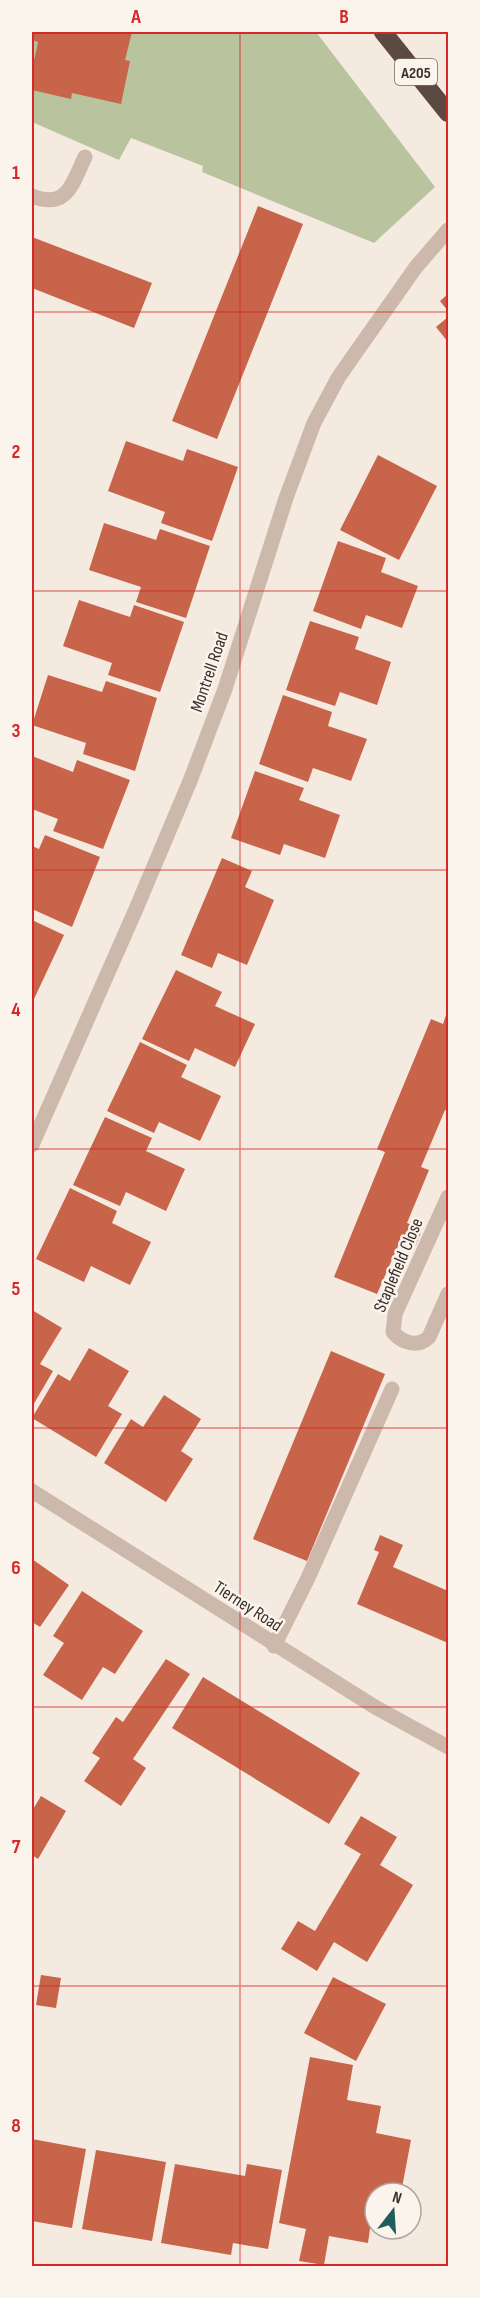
<svg xmlns="http://www.w3.org/2000/svg" width="480" height="2298" viewBox="0 0 480 2298" font-family="'Sofia Sans Condensed',sans-serif">
  <style>
    .green { fill: #b9c49f }
    .building { fill: #c8644a }
    .lines { fill: none; stroke-linecap: round; stroke-linejoin: round }
    .minor { stroke: #cdb9ab; stroke-width: 15 }
    .highway { stroke: #5c4942; stroke-width: 18 }
    .grid { fill: none; stroke: #d62828; stroke-width: 1.5; stroke-opacity: 0.55 }
    .labels { text-anchor: middle; stroke-width: 5; stroke-linejoin: round; paint-order: stroke }
    .shield { fill: #fbf4ed; stroke: #756a65; stroke-width: 1.5 }
    .shield-label { font-size: 16px; font-weight: bold; fill: #3b2f2b }
    .street-label { font-size: 18px; fill: #3b2f2b; stroke: #fbf4ed }
    .neatline { fill: none; stroke: #d62828; stroke-width: 2 }
    .grid-label { font-size: 20px; text-anchor: middle; font-weight: bold; fill: #d62828 }
  </style>
  <rect width="100%" height="100%" fill="#f4eae0"/>
  <!-- green -->
  <path class="green" d="M32,32h284l119,155 -61,56 -172,-71 1,-6 -72,-28 -12,22 -87,-38z"/>
  <!-- building -->
  <path class="building" d="M34,32h98l-7,28 5,1 -9,43 -49,-11 -1,6 -39,-9v-20l6,-28 -6,-2z
    M258,206l45,18 -86,215 -45,-18z
    M32,237l120,46 -18,45 -102,-40z
    M448,294v17l-8,-10z
    M448,317v25l-12,-15z
    M126,441l57,20 4,-12 51,18 -26,74 -51,-18 4,-11 -57,-21z
    M378,455l59,31 -38,74 -59,-30z
    M104,523l52,17 4,-11 50,17 -24,72 -50,-16 5,-15 -52,-17z
    M338,541l48,17 -5,14 37,14 -16,42 -36,-13 -5,14 -48,-18z
    M79,600l51,17 4,-12 50,17 -24,70 -52,-17 4,-12 -49,-17z
    M310,621l49,16 -4,12 36,13 -14,43 -37,-13 -5,14 -49,-16z
    M48,675l54,17 4,-11 51,17 -22,73 -52,-17 3,-11 -54,-18z
    M283,695l49,17 -4,14 39,13 -16,42 -38,-13 -5,14 -49,-18z
    M32,756l41,16 4,-12 53,20 -27,69 -50,-18 5,-12 -26,-10z
    M255,771l49,17 -5,12 41,15 -15,43 -41,-14 -4,11 -49,-17z
    M45,835l55,22 -28,70 -40,-18v-63l7,3z
    M222,858l30,13 -7,16 29,13 -27,65 -29,-12 -6,15 -31,-13z
    M32,920l32,15 -30,64 -2,-1z
    M176,970l46,22 -7,14 40,18 -20,43 -40,-19 -6,13 -47,-22z
    M448,1009v102l-3,-1 -24,57 8,3 -22,53 15,6 -6,16 -15,-6 -24,55 -43,-17 51,-125 -8,-3 54,-130 12,5z
    M140,1042l47,23 -6,12 40,19 -21,45 -41,-19 -5,11 -47,-22z
    M105,1117l47,21 -6,13 39,18 -19,42 -40,-19 -6,14 -47,-21z
    M70,1188l47,23 -5,12 39,19 -21,43 -39,-19 -7,16 -48,-23z
    M32,1310l30,18 -22,36 13,7 -21,36z
    M89,1348l40,23 -21,35 14,8 -26,43 -64,-39 26,-44 12,7z
    M331,1351l54,23 -78,187 -54,-22z
    M164,1395l37,24 -20,32 12,8 -27,43 -62,-39 27,-44 12,8z
    M380,1535l23,10 -10,22 55,24v52l-91,-39 22,-52 -5,-2z
    M32,1559l37,26 -29,42 -8,-5z
    M82,1591l61,40 -28,43 -12,-7 -21,33 -39,-25 21,-32 -11,-7z
    M166,1659l24,15 -57,85 13,9 -25,38 -37,-25 16,-23 -8,-5 24,-36 7,5z
    M203,1677l157,96 -31,51 -157,-96z
    M41,1796l25,15 -28,48 -6,-4v-44z
    M361,1816l36,21 -17,28 33,20 -46,77 -33,-20 -17,29 -36,-22 17,-28 17,10 46,-77 -17,-10z
    M41,1975l20,3 -5,30 -20,-3z
    M333,1977l53,27 -30,57 -52,-28z
    M310,2057l43,8 -6,35 34,6 -5,27 35,7 -10,53h-26l-7,50 -39,-7 -5,29 -25,-4 7,-32 -27,-6z
    M32,2139l54,10 -14,79 -40,-7z
    M96,2150l70,12 -14,79 -70,-12z
    M175,2164l70,12 2,-12 35,6 -14,79 -35,-6 -2,12 -70,-12z"/>
  <g class="lines">
    <!-- minor -->
    <path class="minor" d="M32,196c35,14 40,-12 53,-39
      M32,1145l104,-236 54,-128 35,-92 61,-191 28,-75 24,-45 16,-23 62,-88 32,-37
      M448,1197l-53,117 -2,18c9,11 25,16 36,5l19,-43
      M32,1491l343,216 73,40
      M274,1646l34,-68 84,-189"/>
    <!-- highway -->
    <path class="highway" d="M383,32l65,81"/>
  </g>
  <!-- grid -->
  <path class="grid" d="M240,32v2234M32,312h416M32,591h416M32,870h416M32,1149h416M32,1428h416M32,1707h416M32,1986h416"/>
  <g class="labels">
    <!-- shield labels -->
    <rect class="shield" x="395" y="59" width="42" height="26" rx="4.5"/>
    <g class="shield-label">
      <text x="416" y="78">A205</text>
    </g>
    <!-- street labels -->
    <g class="street-label">
      <text transform="translate(209 672) rotate(-71)" y="6">Montrell Road</text>
      <text transform="translate(398 1265) rotate(-67)" y="6">Staplefield Close</text>
      <text transform="translate(248 1606) rotate(33)" y="6">Tierney Road</text>
    </g>
  </g>
  <!-- border -->
  <rect width="480" height="2298" fill="none" stroke="#fbf4ed" stroke-width="66"/>
  <!-- north arrow -->
  <g transform="translate(393 2211) rotate(17)"><circle r="28" fill="#fbf4ed" stroke="#aea59f" stroke-width="1.5"/>
  <path d="M0-4.5L10 22L0 15L-10 22Z" fill="#1f5c5e"/>
  <text y="-9" font-size="16" font-weight="bold" text-anchor="middle" fill="#3b2f2b">N</text>
  </g>
  <rect x="33" y="33" width="414" height="2232" class="neatline"/>
  <g class="grid-label">
    <text x="136" y="23">A</text>
    <text x="344" y="23">B</text>
    <text x="16" y="179">1</text>
    <text x="16" y="458">2</text>
    <text x="16" y="737">3</text>
    <text x="16" y="1016">4</text>
    <text x="16" y="1295">5</text>
    <text x="16" y="1574">6</text>
    <text x="16" y="1853">7</text>
    <text x="16" y="2132">8</text>
  </g>
</svg>
